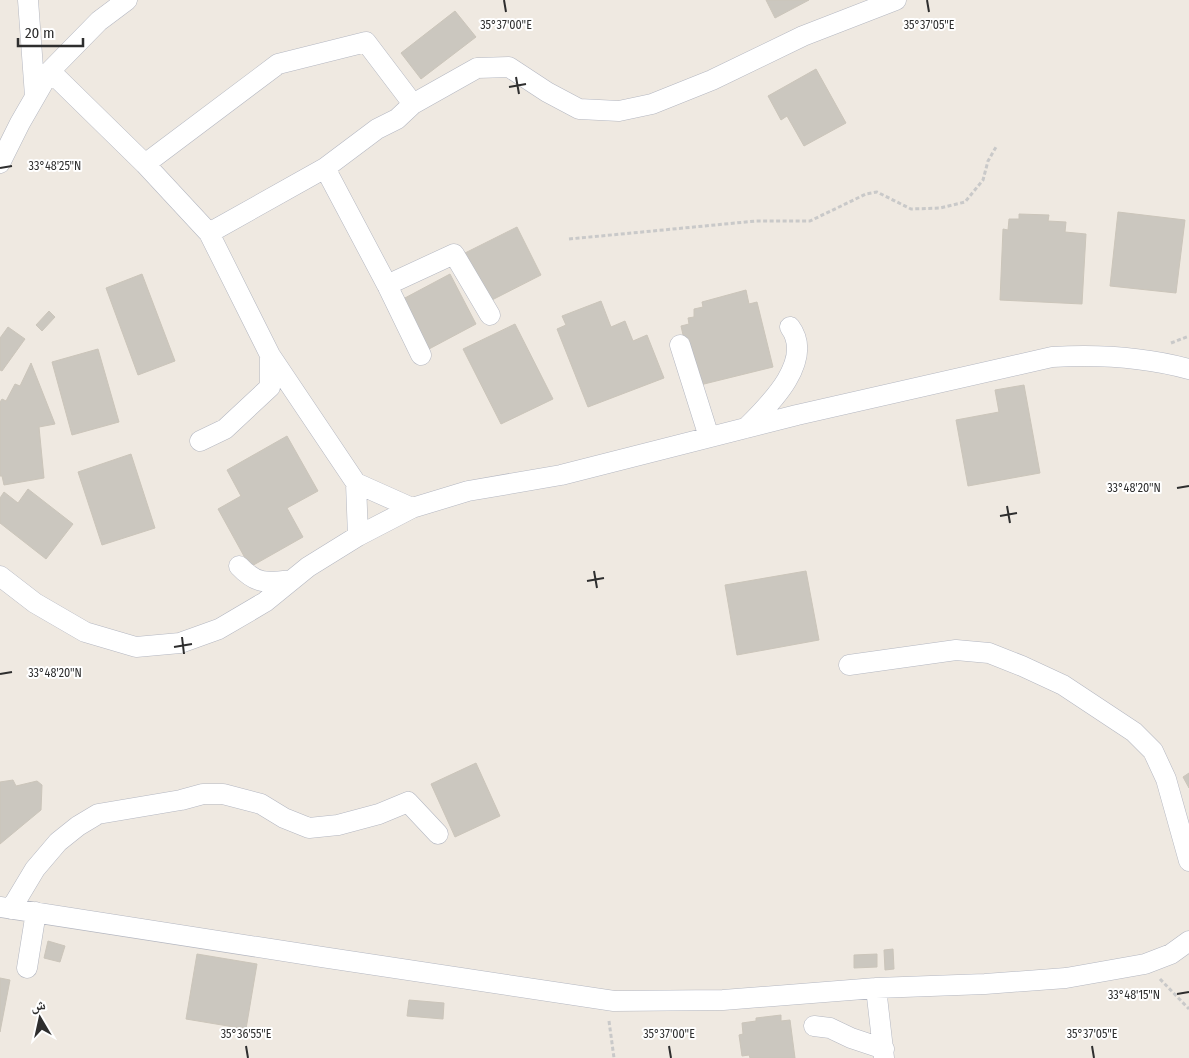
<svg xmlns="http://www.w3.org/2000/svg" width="1189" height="1058" viewBox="0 0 1189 1058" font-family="'Fira Sans Condensed','Noto Naskh Arabic',sans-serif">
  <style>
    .building { fill: #cbc7bf; stroke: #cbc5ba }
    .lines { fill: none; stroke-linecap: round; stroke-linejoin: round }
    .street-casing { stroke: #b4b7c1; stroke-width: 21 }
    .path { stroke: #c9c9c9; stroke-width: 3; stroke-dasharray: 4 2.5; stroke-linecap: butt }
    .street { stroke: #fff; stroke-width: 20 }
    .ticks { fill: none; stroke: #2e2e2e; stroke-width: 2 }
    .ticks-label { font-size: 12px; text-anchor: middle; fill: #2e2e2e; stroke: #fff; stroke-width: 4; stroke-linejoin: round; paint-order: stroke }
  </style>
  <rect width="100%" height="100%" fill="#efe9e1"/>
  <!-- building -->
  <path class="building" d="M766,0h43l-34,18z
    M455,11l21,26 -55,42 -20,-26z
    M816,69l30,54 -42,23 -17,-30 -6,4 -13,-24z
    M1118,212l67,8 -9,73 -66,-7z
    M1019,214l30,1 -1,6 18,1 -1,10 21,2 -4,70 -82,-4 3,-71 5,1 1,-11h10z
    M517,227l24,48 -53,27 -25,-48z
    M142,274l33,87 -37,14 -32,-87z
    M450,274l26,50 -47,25 -26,-50z
    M746,290l3,14 8,-2 16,65 -73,18 -14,-37 -5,-22 8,-2 -1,-6 6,-1v-8l9,-2 -1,-5z
    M601,301l10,26 14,-6 8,20 14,-6 17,43 -76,29 -31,-78 9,-4 -4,-9z
    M49,311l6,6 -13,14 -6,-6z
    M515,324l38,75 -52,25 -38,-75z
    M8,327l17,12 -23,32 -2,-1v-32z
    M98,349l21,73 -47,13 -20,-73z
    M31,363l24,61 -16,3 5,51 -40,7 -2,-9h-2v-74l2,-3 4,2 9,-17 5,2z
    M1024,385l16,88 -72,13 -12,-66 43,-8 -4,-22z
    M287,436l31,55 -31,17 16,29 -53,30 -32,-58 23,-13 -14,-26z
    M131,454l24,74 -53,17 -24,-73z
    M28,489l45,35 -27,35 -46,-36v-25l4,-6 14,11z
    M806,571l13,69 -82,15 -12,-70z
    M476,763l24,53 -45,21 -24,-53z
    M1189,773v15l-6,-11z
    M13,780l3,6 21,-5 5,4 -1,25 -41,34v-62z
    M48,941l17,5 -5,16 -16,-4z
    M893,949l1,20 -9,1 -1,-20z
    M197,954l60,10 -11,65 -60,-10z
    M877,954v13l-23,1v-13z
    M0,978l10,2 -10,52z
    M409,1000l35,3 -1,16 -36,-3z
    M781,1015v6l9,-1 5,38h-45l-1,-3 -7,1 -3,-21 4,-1 -1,-11 14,-2v-3z"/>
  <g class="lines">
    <defs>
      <path id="street" d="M28,0l7,96
        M50,71l95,93 64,69 61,122 86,128
        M0,163l20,-40 30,-52 49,-50 28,-21
        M145,164l133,-100 88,-22 47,62
        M325,168l62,117 67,-31 36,61
        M209,233l116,-65 52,-39 20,-10 16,-15 64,-36 32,-1 38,25 32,17 40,2 33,-7 60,-24 91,-44 93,-36
        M387,285l34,70
        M680,345l29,92
        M746,428c22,-22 69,-67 44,-101
        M200,441l25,-12 45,-42v-32
        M358,536l54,-28
        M239,566c18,19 28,17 53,14
        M0,576l35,27 50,29 51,15 44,-4 39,-14 46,-27 43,-35 50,-31 -2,-53 56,25 56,-17 93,-16 236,-60 255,-58c47,-3 92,0 137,12
        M849,665l107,-15 33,3 33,13 41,19 71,47 19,19 13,28 23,82
        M0,907l322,50 292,44 109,-1 153,-12 109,-4 81,-6 79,-14 26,-10 18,-13
        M11,909l24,-40 23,-27 20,-16 20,-12 83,-14 22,-6h20l38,10 23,14 25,10 29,-3 41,-11 29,-12 30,32
        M27,968l9,-56
        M876,988l8,70
        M814,1026l16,2 21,10 33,11"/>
    </defs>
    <!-- street casing -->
    <use href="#street" class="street-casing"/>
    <!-- path -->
    <path class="path" d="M569,239l187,-18h54l56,-27 11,-2 34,17 29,-1 25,-6 18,-22 5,-19 8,-14
      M1171,343l18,-7
      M1160,979l29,30
      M609,1021l5,37"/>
    <!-- street -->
    <use href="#street" class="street"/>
  </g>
  <!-- ticks -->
  <path class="ticks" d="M504,0l2,12M927,0l2,12M516,77l3,17M509,87l17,-3M0,168l12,-2M1177,488l12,-2M1007,506l3,17M1000,516l17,-3M594,571l3,17M587,581l17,-3M182,637l2,17M174,647l18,-3M0,674l12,-2M1177,994l12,-2M246,1046l2,12M669,1046l2,12M1092,1046l2,12"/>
  <g class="ticks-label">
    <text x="506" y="29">35°37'00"E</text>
    <text x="929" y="29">35°37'05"E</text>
    <text x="55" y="170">33°48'25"N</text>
    <text x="1134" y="492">33°48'20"N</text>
    <text x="55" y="677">33°48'20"N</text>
    <text x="1134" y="999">33°48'15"N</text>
    <text x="246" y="1038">35°36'55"E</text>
    <text x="669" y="1038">35°37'00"E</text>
    <text x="1092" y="1038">35°37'05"E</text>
  </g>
  <!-- north arrow -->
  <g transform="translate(40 1018) rotate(351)" stroke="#ffffff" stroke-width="4" paint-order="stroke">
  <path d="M0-4L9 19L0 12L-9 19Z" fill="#2e2e2e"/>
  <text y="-8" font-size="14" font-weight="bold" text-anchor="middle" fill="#2e2e2e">ش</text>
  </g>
  <!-- scale -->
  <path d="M18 38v8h65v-8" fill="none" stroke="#2e2e2e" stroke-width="2.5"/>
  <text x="25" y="38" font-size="15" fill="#2e2e2e" stroke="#ffffff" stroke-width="4" paint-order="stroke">20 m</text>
</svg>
